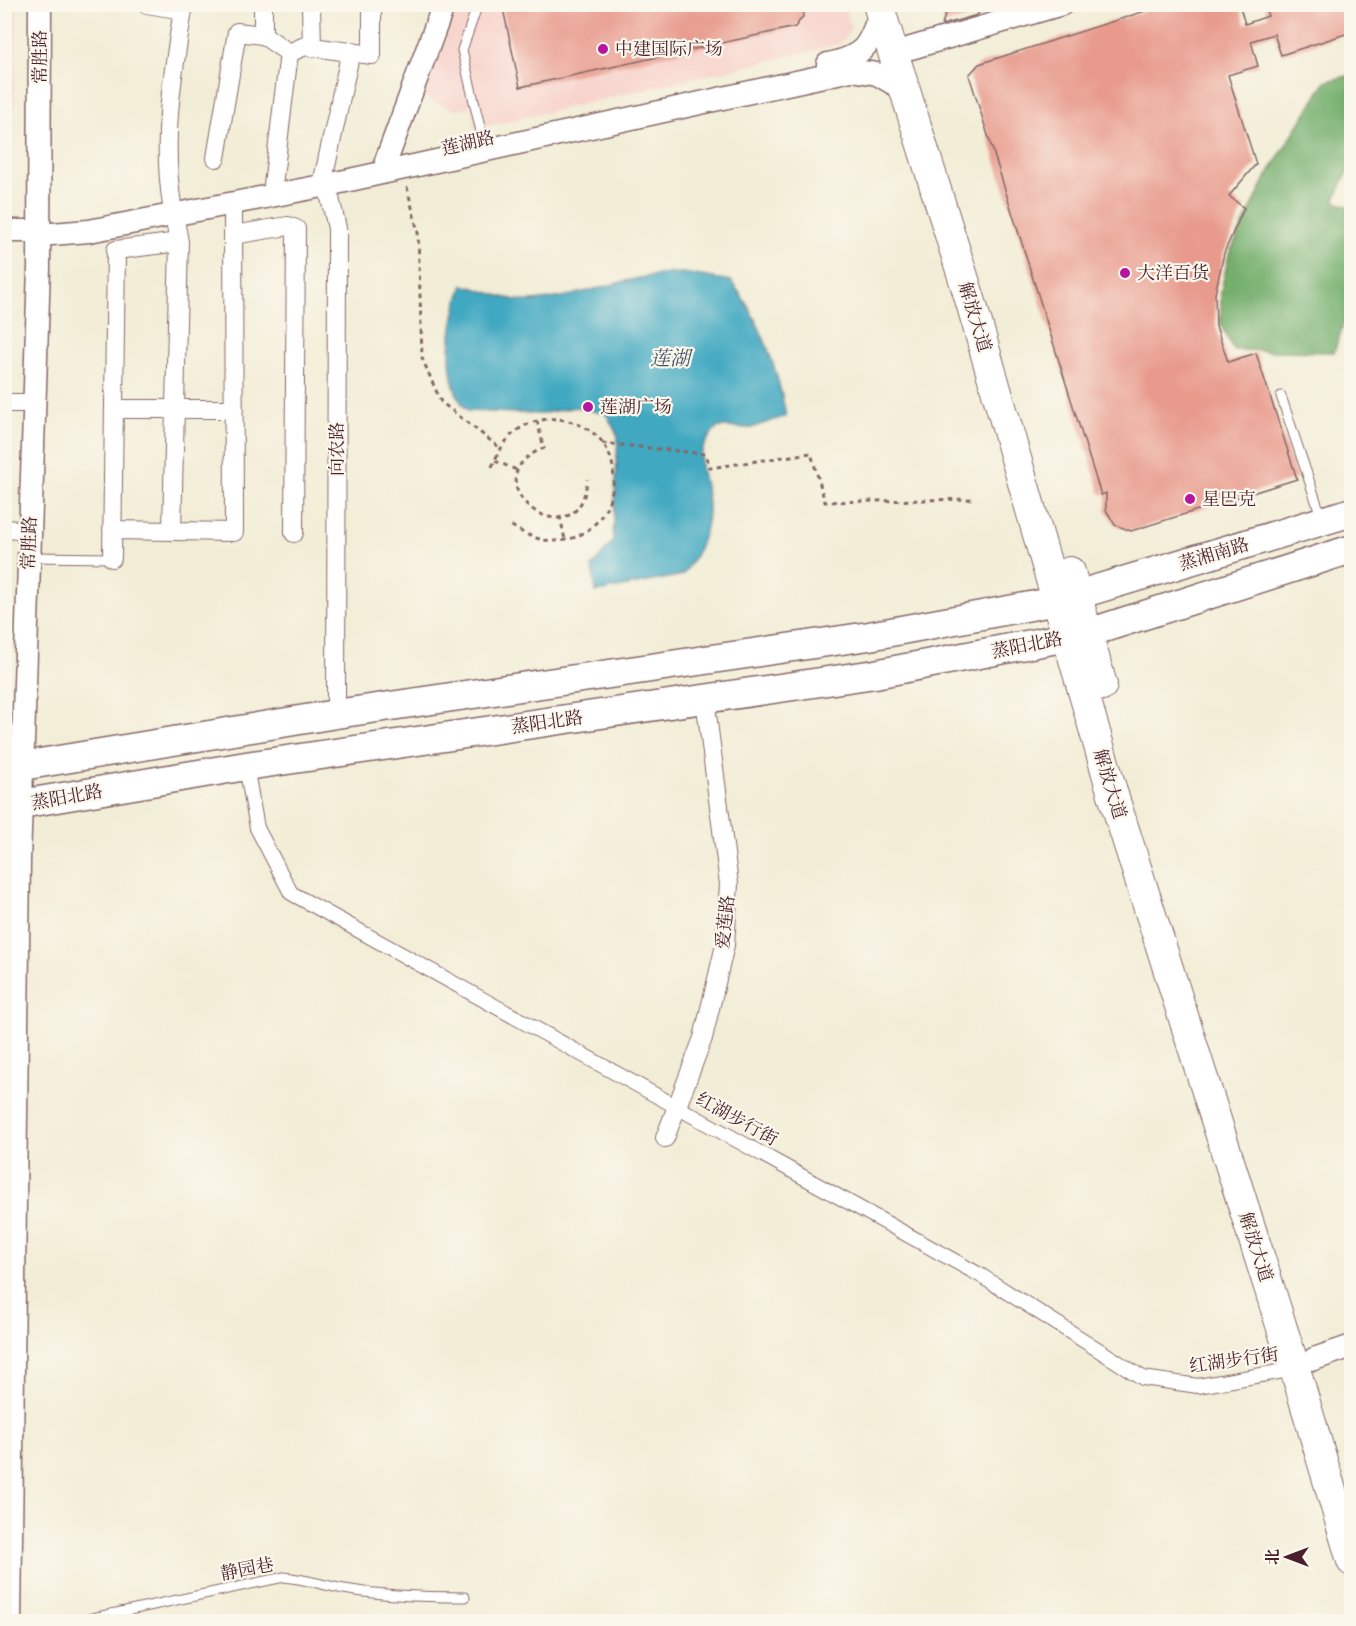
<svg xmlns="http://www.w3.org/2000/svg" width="1356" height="1626" viewBox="0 0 1356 1626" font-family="'IM FELL French Canon','Noto Serif SC',serif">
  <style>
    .built { fill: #f7d0c9 }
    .forest { fill: #75af6d; stroke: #60674c; stroke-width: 1.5 }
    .water { fill: #41a8c1; stroke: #466476; stroke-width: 1.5 }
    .building { fill: #e89b8d }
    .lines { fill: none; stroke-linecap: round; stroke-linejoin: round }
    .service-casing { stroke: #856767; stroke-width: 11 }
    .pedestrian-casing { stroke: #856767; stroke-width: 16 }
    .minor-casing { stroke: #856767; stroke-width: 20 }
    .tertiary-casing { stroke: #856767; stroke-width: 25 }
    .primary-casing { stroke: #856767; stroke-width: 31 }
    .trunk-casing { stroke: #856767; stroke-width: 32 }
    .path { stroke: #856767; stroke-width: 3; stroke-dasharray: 4.5 4.5; stroke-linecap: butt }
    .service { stroke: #fff; stroke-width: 9 }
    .pedestrian { stroke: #fff; stroke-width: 14 }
    .minor { stroke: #fff; stroke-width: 18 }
    .tertiary { stroke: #fff; stroke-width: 22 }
    .primary { stroke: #fff; stroke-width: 28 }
    .trunk { stroke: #fff; stroke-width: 30 }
    .poi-dot { fill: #b5179e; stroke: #fbf7ec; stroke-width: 2 }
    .labels { text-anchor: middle; stroke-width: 4.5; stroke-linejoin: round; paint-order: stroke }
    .poi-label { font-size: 18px; fill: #4a1f2b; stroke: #fbf7ec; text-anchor: start }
    .street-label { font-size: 18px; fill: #4a1f2b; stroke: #fbf7ec }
    .water-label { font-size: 20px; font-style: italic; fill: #465667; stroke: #fbf7ec }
  </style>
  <rect width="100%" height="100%" fill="#fbf7ec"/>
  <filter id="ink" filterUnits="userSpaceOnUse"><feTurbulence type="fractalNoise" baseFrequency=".0167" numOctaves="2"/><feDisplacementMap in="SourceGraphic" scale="12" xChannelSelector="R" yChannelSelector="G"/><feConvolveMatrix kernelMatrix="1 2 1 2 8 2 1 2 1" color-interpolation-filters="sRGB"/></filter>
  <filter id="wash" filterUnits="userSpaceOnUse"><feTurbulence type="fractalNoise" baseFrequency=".008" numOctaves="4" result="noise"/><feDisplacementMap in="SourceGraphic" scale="24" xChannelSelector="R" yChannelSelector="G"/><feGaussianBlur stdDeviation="1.35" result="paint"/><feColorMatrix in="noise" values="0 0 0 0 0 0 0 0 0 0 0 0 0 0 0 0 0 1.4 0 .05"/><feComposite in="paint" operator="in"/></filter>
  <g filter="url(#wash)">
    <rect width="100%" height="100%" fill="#f2edd6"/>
    <!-- built -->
    <path class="built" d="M5,4l12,1 -5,145 -7,14z
      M458,5h386l7,23 -10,16 -366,85 -4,-22 -17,3 -31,-13z"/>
    <!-- forest -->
    <path class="forest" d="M1351,75v89l-17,37 17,7v94l-17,50 -100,-2 -13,-25v-34l8,-37 39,-80 57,-92z"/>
    <!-- water -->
    <path class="water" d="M683,273l48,8c29,37 47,89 55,135l-35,12 -33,-1c-33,33 -9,46 -10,83 0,25 -12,46 -25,65l-87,17 -4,-25 21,-26 5,-105 -12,-22 -30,-7 -36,7 -72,-3c-28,-28 -18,-92 -5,-126 18,4 51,18 68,16 53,-3 96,-27 152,-28z"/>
    <g id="blocks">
      <!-- building -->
      <path class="building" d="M502,4h299l3,11 -9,12 -275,60z
        M941,4h45l-9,11 -35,10 3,-10z
        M1167,4h72l6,20 23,-8 -4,-12h88v28l-71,23 -7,-21 -23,7 7,25 -30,9 28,89 -27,32 15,12 -20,45 -9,41 1,32 12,36 28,-9 41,126 -166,52 -16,-6 -9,-15v-17l-5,2 -132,-420 10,-11z"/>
    </g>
  </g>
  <g filter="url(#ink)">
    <use href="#blocks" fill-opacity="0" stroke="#856767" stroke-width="1.5"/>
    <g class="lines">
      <defs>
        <path id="service" d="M478,4l-16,46 21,90
          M1281,396l41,123
          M29,557l83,1
          M74,1622l210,-45c21,2 39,8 60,12 40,7 80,8 121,8"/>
        <path id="pedestrian" d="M246,766l11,62 34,65 689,382 163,103 55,8 97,-17"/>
        <path id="minor" d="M147,4l36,6
          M263,4v31
          M311,4l1,43
          M216,158l21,-126 26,3 26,18 16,-7 67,9v-51
          M324,175l27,-124
          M273,185l16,-132
          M327,185l10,43 -1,486
          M172,205c-11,-70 1,-132 12,-201
          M233,235l55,-9 8,3 -2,304
          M4,403h21
          M114,409h120
          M4,529l16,1
          M112,530l122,2 -1,-329
          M172,530l7,-288 -5,-27
          M112,558l4,-308 63,-8
          M665,1138l38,-100 22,-93 4,-61 -24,-185"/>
        <path id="tertiary" d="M911,48l151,-44
          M828,64c36,-8 41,-17 52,-51
          M386,161l58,-157
          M4,231h26l9,4 50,-4 238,-46 524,-115 26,4 26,15
          M1314,1359l38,-13
          M10,1622l9,-761 20,-593 1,-264"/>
        <path id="primary" d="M4,769l332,-55 533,-78 188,-35 295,-89
          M4,804h17l225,-38 629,-92 213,-41 264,-84"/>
        <path id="trunk" d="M878,4l92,295 144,499 181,571 57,192
          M1070,572l32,113"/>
      </defs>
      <!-- service casing -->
      <use href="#service" class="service-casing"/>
      <!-- pedestrian casing -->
      <use href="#pedestrian" class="pedestrian-casing"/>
      <!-- minor casing -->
      <use href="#minor" class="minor-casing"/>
      <!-- tertiary casing -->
      <use href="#tertiary" class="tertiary-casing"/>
      <!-- primary casing -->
      <use href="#primary" class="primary-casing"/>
      <!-- trunk casing -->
      <use href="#trunk" class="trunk-casing"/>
      <!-- path -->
      <path class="path" d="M407,187l11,45 4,126 19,44 59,46
        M537,421l7,27c-82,33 37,120 43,31
        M602,443l104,11 4,14 101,-15 14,49 149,-3
        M495,461l24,10
        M492,467c10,-25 23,-42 50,-47 14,-3 27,0 40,6 70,34 14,160 -73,98
        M560,516l5,24"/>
      <!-- service -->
      <use href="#service" class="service"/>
      <!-- pedestrian -->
      <use href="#pedestrian" class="pedestrian"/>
      <!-- minor -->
      <use href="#minor" class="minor"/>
      <!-- tertiary -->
      <use href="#tertiary" class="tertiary"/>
      <!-- primary -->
      <use href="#primary" class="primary"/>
      <!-- trunk -->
      <use href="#trunk" class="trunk"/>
    </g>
  </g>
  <!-- markers -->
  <g class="poi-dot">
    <circle cx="603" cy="49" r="6"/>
    <circle cx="1125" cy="273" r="6"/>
    <circle cx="588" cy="407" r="6"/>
    <circle cx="1190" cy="499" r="6"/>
  </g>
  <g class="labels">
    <!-- poi labels -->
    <g class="poi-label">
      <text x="615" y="55">中建国际广场</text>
      <text x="1137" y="279">大洋百货</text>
      <text x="600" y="413">莲湖广场</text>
      <text x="1202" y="505">星巴克</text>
    </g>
    <!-- street labels -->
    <g class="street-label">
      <text transform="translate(40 57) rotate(-90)" y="6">常胜路</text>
      <text transform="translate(468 143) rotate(-13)" y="6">莲湖路</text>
      <text transform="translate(975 317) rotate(73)" y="6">解放大道</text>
      <text transform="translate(337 449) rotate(-90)" y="6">向农路</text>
      <text transform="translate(29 543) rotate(-88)" y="6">常胜路</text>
      <text transform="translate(1214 554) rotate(-17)" y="6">蒸湘南路</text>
      <text transform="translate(1027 645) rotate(-11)" y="6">蒸阳北路</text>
      <text transform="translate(547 722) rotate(-8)" y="6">蒸阳北路</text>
      <text transform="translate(1110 784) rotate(73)" y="6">解放大道</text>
      <text transform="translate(67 797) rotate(-10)" y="6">蒸阳北路</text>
      <text transform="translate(725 922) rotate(-84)" y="6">爱莲路</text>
      <text transform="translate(737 1119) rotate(29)" y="6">红湖步行街</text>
      <text transform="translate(1256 1247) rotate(72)" y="6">解放大道</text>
      <text transform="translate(1234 1360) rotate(-8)" y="6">红湖步行街</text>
      <text transform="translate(247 1569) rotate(-11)" y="6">静园巷</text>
    </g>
    <!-- water labels -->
    <g class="water-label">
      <text x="670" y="365">莲湖</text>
    </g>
  </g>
  <!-- margin -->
  <rect width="1356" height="1626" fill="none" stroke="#fbf7ec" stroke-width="24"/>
  <!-- north arrow -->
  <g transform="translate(1287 1557) rotate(270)" stroke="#fbf7ec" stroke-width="4.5" paint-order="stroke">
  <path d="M0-4.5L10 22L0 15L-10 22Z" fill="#4a1f2b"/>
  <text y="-9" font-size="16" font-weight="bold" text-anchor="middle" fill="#4a1f2b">北</text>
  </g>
</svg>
